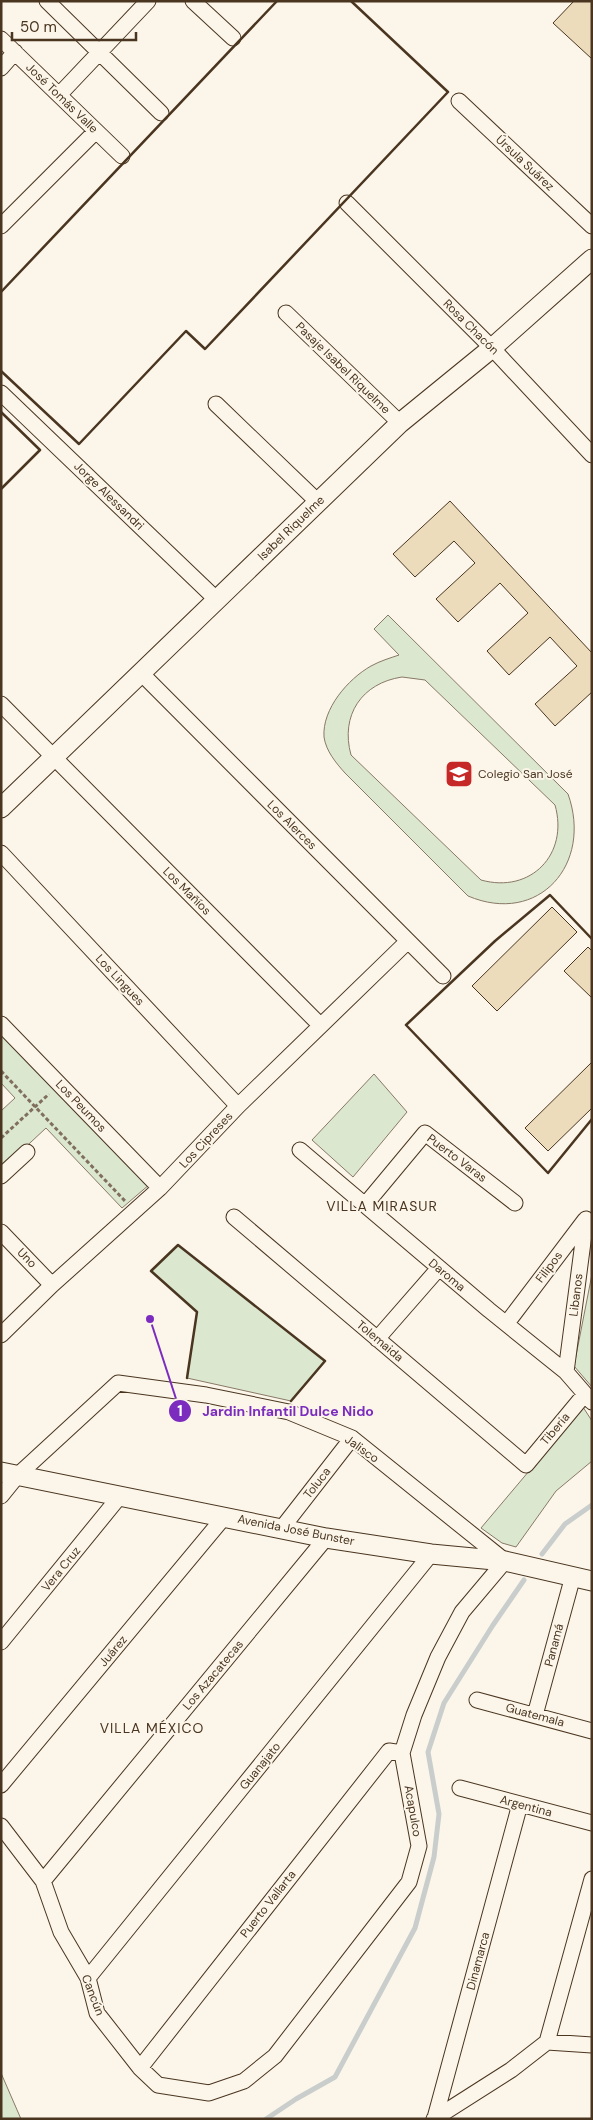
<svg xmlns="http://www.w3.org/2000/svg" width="593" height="2120" viewBox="0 0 593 2120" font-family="'DM Sans',sans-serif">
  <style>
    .green { fill: #dce7d0; stroke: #887966; fill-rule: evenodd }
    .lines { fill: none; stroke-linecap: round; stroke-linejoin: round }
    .stream { stroke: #c9cecd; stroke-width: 5 }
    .building { fill: #ecdcbc; stroke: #4a3520 }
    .minor-casing { stroke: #4a3520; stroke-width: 17 }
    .tertiary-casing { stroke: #4a3520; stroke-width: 21 }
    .path { stroke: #7f6f5c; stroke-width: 3; stroke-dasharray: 4 2.5; stroke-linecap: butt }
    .minor { stroke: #fbf6e9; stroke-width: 15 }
    .tertiary { stroke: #fbf6e9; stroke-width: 19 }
    .wall { stroke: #4a3520; stroke-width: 2.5 }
    .labels { text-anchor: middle; stroke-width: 4; stroke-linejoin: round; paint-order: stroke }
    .street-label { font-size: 12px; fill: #4a3520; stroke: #fbf6e9 }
    .poi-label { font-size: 12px; fill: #4a3520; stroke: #fbf6e9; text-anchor: start }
    .neighbourhood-label { font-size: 14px; letter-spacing: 1px; fill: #4a3520; stroke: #fbf6e9 }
    .leader { fill: none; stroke: #7b2cbf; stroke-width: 2 }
    .callout-dot { fill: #7b2cbf; stroke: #fbf6e9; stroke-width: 2 }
    .mark-label { font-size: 15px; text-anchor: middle; font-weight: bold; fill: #fff }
    .callout-label { font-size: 14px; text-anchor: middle; font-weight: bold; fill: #7b2cbf; stroke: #fbf6e9; stroke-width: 4; stroke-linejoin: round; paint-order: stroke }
  </style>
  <rect width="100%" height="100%" fill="#fbf6e9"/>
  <!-- green -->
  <path class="green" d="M388,615l180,179c25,70 -29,132 -100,102l-123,-123c-9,-10 -19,-22 -21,-36 -2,-28 24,-58 47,-71 9,-5 19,-8 28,-11l-25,-26zM402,677l23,3 130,125c14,49 -24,89 -74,75l-130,-125c-11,-40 11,-72 51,-78z
    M1,1030l149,154 -28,24 -76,-80 -45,42v-59l14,-13 -14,-15z
    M374,1074l33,38 -54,65 -41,-37z
    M178,1245l147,116 -34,40 -104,-23 10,-66 -46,-41z
    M592,1274v113l-18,-21z
    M583,1407l9,14v40l-36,30 -40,56 -14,-4 -21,-15z
    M1,2073l20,46h-20z"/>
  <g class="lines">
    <!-- stream -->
    <path class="stream" d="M542,1554l23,-30 27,-19
      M266,2119l30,-20 39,-22 80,-149 19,-71 5,-43 -11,-62 16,-49 49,-78 31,-45"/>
  </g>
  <!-- building -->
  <path class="building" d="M574,1h18v58l-39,-36z
    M450,501l142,152v39l-37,34 -20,-22 42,-38 -27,-29 -41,38 -22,-24 41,-38 -28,-30 -42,39 -22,-23 39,-36 -21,-22 -39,36 -22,-23z
    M552,907l25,25 -80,79 -25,-25z
    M588,947l4,4v47l-28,-27z
    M592,1062v46l-44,43 -23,-23z"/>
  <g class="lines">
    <defs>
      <path id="minor" d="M47,1l114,112
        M193,1l40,37
        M1,39l121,117
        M1,68l14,-16
        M59,95l89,-94
        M459,101l133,125
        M347,203l145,145 100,107
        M1,226l95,-95
        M286,313l114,110
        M1,393l216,207
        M216,404l102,98
        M141,673l302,303
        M1,704l319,321
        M1,853l237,253
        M1,1024l159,164
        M300,1150l189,160 77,62 26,30
        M1,1176l26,-24
        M365,1205l60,-72 90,70
        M234,1217l292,248 59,-71
        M1,1232l51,53
        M507,1323l78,-103
        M1,1335l51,-50 108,-97 78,-82 170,-165
        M377,1339l62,-71
        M566,1372l20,-153
        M1,1496l17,-21 100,-92 88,12 83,17 63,26 153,123 -43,51 -24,45 -24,58 -12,38 17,93 -10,36 -134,174 -31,25 -35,12 -51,-8 -18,-17 -43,-55 -9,-35 -27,-46 -18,-51 -42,-55
        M282,1528l70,-90
        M1,1642l119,-146
        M477,1700l115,31
        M535,1715l38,-139
        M1,1785l224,-269
        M460,1788l132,35
        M43,1881l283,-343
        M88,1978l343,-424
        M547,2042l45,3
        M140,2068l249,-317 13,2
        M435,2118l85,-314
        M434,2119l77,-49 36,-28 45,-163"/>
      <path id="tertiary" d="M1,808l399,-385 92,-75 100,-89
        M1,1472l325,66 105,16 74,7 87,20"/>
    </defs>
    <!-- minor casing -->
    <use href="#minor" class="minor-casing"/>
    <!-- tertiary casing -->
    <use href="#tertiary" class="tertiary-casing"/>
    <!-- path -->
    <path class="path" d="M1,1071l124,130
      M1,1138l48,-44"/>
    <!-- minor -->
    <use href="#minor" class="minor"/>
    <!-- tertiary -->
    <use href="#tertiary" class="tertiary"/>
    <!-- wall -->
    <path class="wall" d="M1,292l276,-291
      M1,371l78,73 107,-113 19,18 243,-257 -97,-91
      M1,412l39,38 -39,39
      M592,939l-42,-44 -55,46 -89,84 142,148 44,-54
      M187,1378l10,-66 -46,-41 27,-26 147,116 -34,40"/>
  </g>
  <!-- icons -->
  <defs>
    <symbol id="school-square" viewBox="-11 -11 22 22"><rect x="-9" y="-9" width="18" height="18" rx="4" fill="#c62828" stroke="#fbf6e9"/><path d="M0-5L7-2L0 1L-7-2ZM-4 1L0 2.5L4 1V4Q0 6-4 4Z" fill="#fff"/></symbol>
  </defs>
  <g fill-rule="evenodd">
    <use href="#school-square" x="443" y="758" width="32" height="32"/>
  </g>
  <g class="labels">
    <!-- street labels -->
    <g class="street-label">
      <text transform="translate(62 98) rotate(44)" y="4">José Tomás Valle</text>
      <text transform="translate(525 163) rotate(43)" y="4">Úrsula Suárez</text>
      <text transform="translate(471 327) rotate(45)" y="4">Rosa Chacón</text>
      <text transform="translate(343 368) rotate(44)" y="4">Pasaje Isabel Riquelme</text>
      <text transform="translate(109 496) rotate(44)" y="4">Jorge Alessandri</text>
      <text transform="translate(291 528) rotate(-44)" y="4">Isabel Riquelme</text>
      <text transform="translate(292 825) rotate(45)" y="4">Los Alerces</text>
      <text transform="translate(187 891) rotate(45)" y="4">Los Mañíos</text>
      <text transform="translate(120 980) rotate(47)" y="4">Los Lingues</text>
      <text transform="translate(81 1106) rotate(46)" y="4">Los Peumos</text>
      <text transform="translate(206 1140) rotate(-47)" y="4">Los Cipreses</text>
      <text transform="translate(457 1158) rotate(37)" y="4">Puerto Varas</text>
      <text transform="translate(27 1258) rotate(46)" y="4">Uno</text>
      <text transform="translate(549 1267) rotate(-53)" y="4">Filipos</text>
      <text transform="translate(447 1275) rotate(40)" y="4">Daroma</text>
      <text transform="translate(576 1295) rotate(-83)" y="4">Libanos</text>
      <text transform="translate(380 1341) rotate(40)" y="4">Tolemaida</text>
      <text transform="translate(555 1429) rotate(-50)" y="4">Tiberia</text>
      <text transform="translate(362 1449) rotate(35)" y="4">Jalisco</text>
      <text transform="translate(317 1483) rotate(-52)" y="4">Toluca</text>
      <text transform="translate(296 1530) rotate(11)" y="4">Avenida José Bunster</text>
      <text transform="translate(61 1569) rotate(-51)" y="4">Vera Cruz</text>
      <text transform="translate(554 1645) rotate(-75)" y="4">Panamá</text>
      <text transform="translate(113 1651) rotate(-50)" y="4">Juárez</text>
      <text transform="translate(213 1675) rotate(-50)" y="4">Los Azacatecas</text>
      <text transform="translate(535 1715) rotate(15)" y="4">Guatemala</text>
      <text transform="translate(260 1766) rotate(-51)" y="4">Guanajato</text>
      <text transform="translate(526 1806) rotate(15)" y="4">Argentina</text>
      <text transform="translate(413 1811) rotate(80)" y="4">Acapulco</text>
      <text transform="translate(268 1904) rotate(-52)" y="4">Puerto Vallarta</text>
      <text transform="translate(478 1961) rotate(-75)" y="4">Dinamarca</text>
      <text transform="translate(93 1995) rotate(69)" y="4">Cancún</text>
    </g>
    <!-- poi labels -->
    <g class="poi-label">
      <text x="478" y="778">Colegio San José</text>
    </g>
    <!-- neighbourhood labels -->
    <g class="neighbourhood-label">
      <text x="382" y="1211">VILLA MIRASUR</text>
      <text x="152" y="1733">VILLA MÉXICO</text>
    </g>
  </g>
  <!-- callouts -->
  <path class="leader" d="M150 1319L180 1411"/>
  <g class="callout-dot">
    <circle cx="150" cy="1319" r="5"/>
    <circle cx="180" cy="1411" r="12"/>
  </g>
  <g class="mark-label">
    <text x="180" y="1416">1</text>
  </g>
  <g class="callout-label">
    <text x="288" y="1416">Jardin Infantil Dulce Nido</text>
  </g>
  <!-- border -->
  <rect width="593" height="2120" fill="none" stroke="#4a3520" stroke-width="5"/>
  <!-- scale -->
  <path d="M12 32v8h124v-8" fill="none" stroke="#4a3520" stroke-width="2.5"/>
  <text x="20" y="32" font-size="15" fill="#4a3520" stroke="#fbf6e9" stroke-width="4" paint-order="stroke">50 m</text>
</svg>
